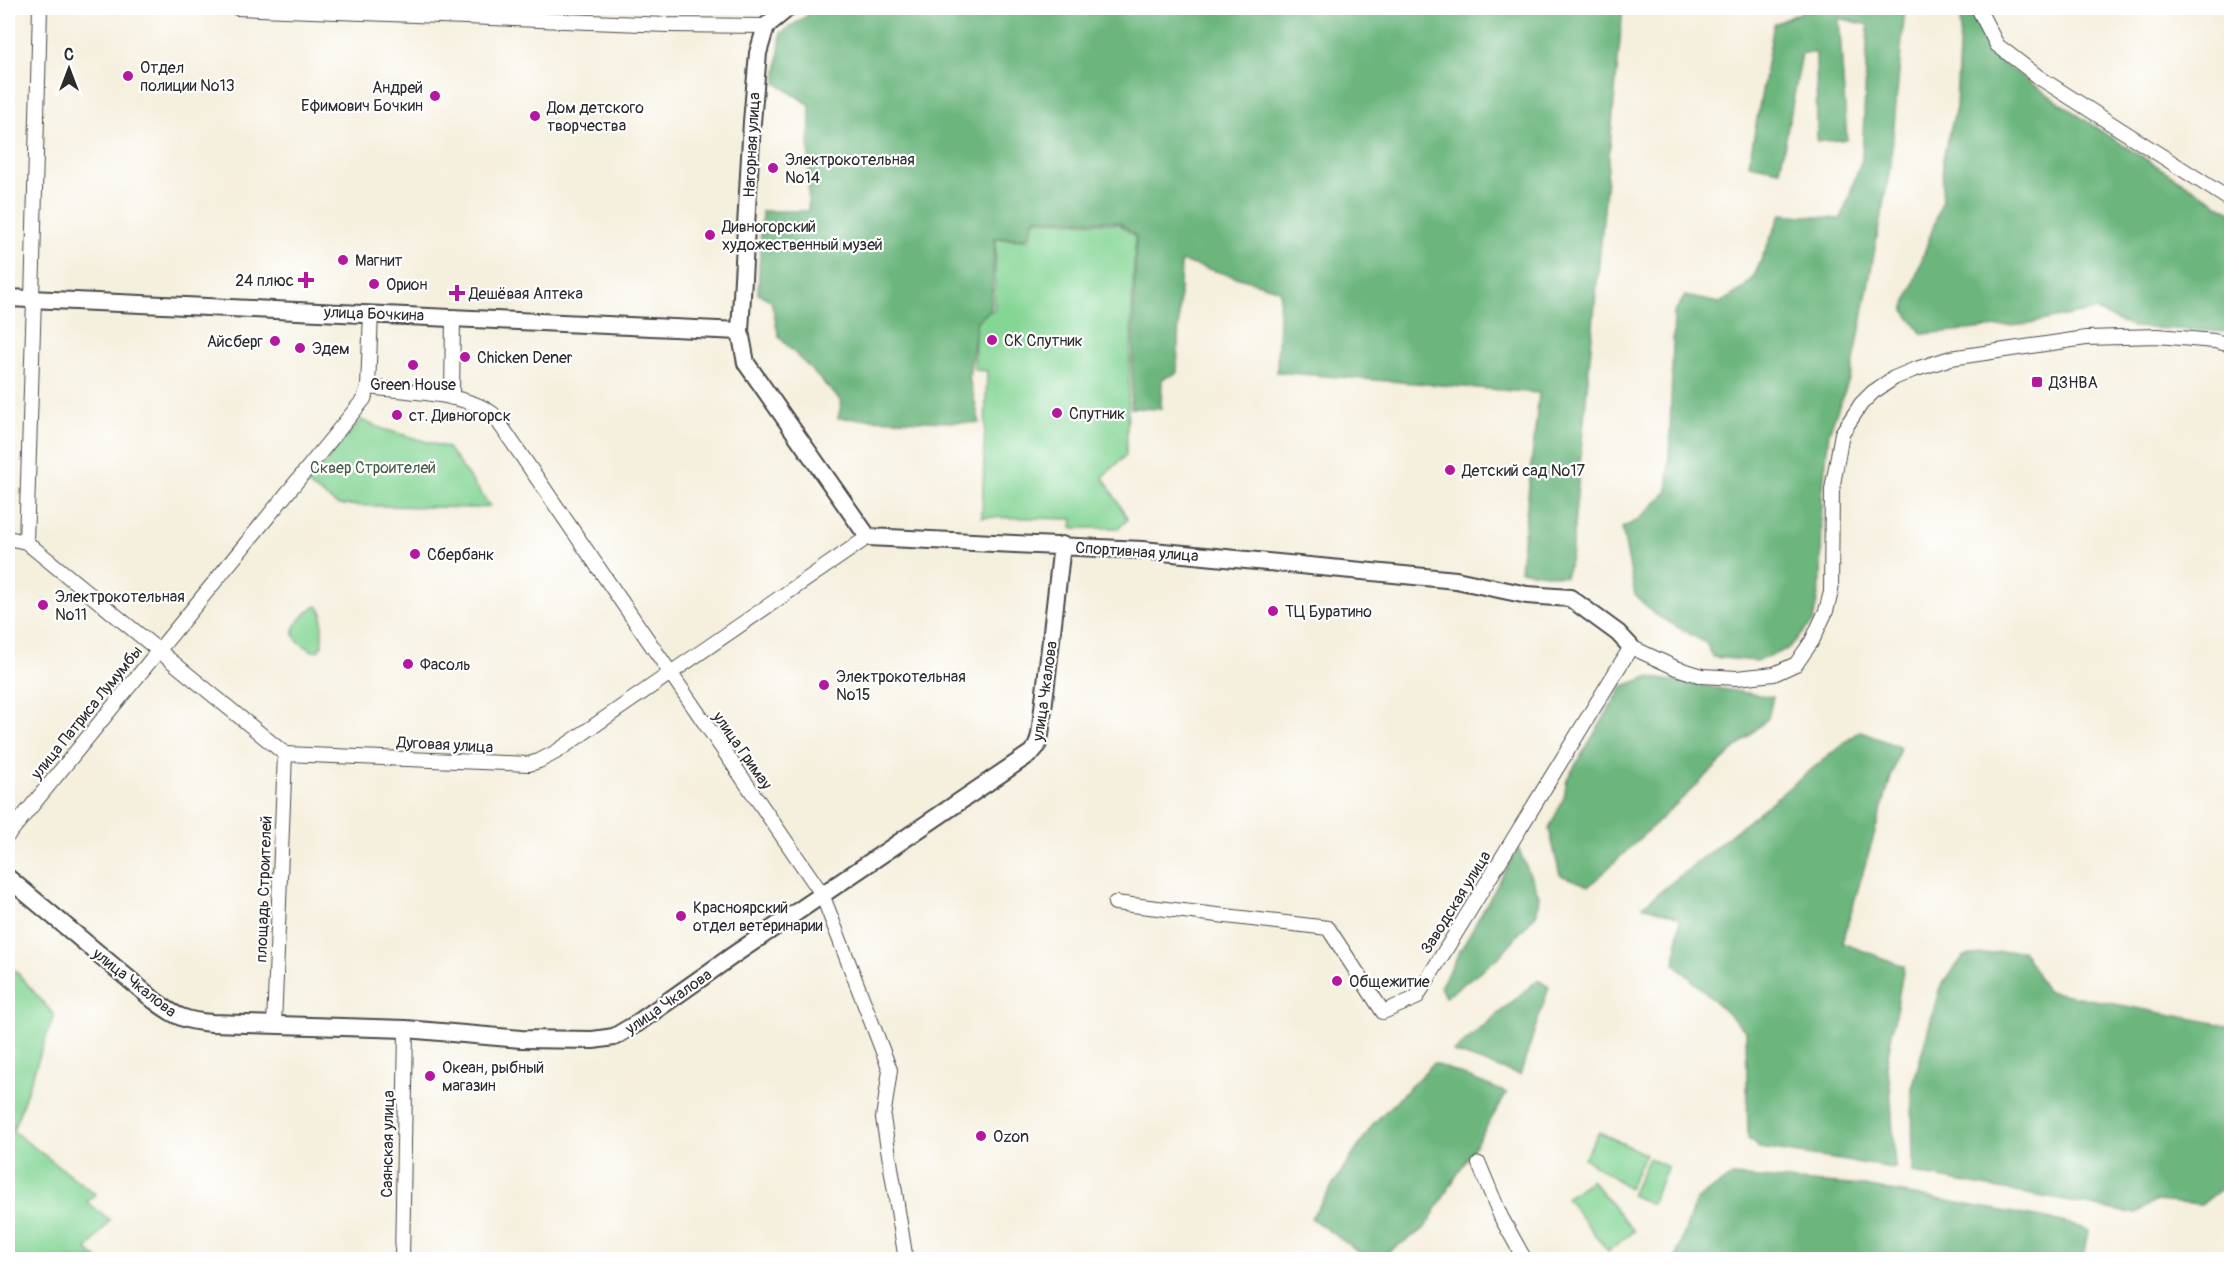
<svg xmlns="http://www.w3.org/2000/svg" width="2239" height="1267" viewBox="0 0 2239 1267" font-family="Pangolin,sans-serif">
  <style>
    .green { fill: #85d595; stroke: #588060; stroke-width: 1.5 }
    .forest { fill: #6cb67e; stroke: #4c7054; stroke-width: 1.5 }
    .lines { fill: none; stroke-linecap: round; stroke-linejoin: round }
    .minor-casing { stroke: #494846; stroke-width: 16 }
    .major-casing { stroke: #494846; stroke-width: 20 }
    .minor { stroke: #fff; stroke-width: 14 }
    .major { stroke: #fff; stroke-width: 16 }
    .poi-dot { fill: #b5179e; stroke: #fff; stroke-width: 2 }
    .labels { text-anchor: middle; stroke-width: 4.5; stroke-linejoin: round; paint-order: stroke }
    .poi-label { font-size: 16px; fill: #2b2b2b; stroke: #fff; text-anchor: start }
    .street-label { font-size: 16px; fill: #2b2b2b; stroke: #fff }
    .park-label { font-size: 16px; fill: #465e4b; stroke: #fff }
  </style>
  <rect width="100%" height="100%" fill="#fff"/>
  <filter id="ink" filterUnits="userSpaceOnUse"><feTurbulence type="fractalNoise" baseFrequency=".0167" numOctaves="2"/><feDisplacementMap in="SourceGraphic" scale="12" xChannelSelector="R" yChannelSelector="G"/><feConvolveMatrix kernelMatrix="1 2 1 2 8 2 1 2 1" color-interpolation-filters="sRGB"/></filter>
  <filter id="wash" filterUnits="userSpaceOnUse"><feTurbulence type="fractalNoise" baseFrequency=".008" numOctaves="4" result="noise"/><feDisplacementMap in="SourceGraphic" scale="24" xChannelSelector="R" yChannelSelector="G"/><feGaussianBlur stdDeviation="1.35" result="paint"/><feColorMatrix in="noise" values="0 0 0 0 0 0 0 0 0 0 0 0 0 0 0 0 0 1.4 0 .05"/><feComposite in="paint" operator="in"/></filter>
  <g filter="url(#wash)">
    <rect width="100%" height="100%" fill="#f5efdd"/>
    <!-- green -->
    <path class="green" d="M1035,220l84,4 16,13 -9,218 -23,22 23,39 1,4 -8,8h-47l1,-9 -91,-2 5,-146 -13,-1 2,-59h18l2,-72 33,1z
      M361,420l22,9 65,19 42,58 -13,2 -139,-3 -31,-21z
      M317,606l5,5v34l-4,6h-5c-5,-3 -17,-9 -19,-16 -3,-9 16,-27 23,-29z
      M8,970h7l39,45 -41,116 82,63 -8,8 23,18 -23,30 10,8 -2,1h-87z
      M1599,1132l46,22 -16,34 -45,-30z
      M1649,1158l19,9 -17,37 -20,-9z
      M1591,1180l43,51 -26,20 -42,-53z"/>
    <!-- forest -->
    <path class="forest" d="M818,8h805l-52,550 -6,19 -45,-7 19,-177 -262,-21 3,-82 -99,-29 -4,112 -15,6 -1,30 -30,-1 5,-172 -17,-14 -85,-4 -7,20h-32l-4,72 -14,11 -8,57 11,45 -142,-5 4,-16 -63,-65 -8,-37 -13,-6 4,-83h46l2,-106 -34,-22 5,-50z
      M1802,8h103l-15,160 -38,204 -23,60 -7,66 -1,81 -8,43 -26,27 -30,12 -44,-4 -7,-14 -52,-29 -19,-19 -13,-67 16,-8 30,-29 6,-178 11,-17 35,7 23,-14 12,-15 26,-60 60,5 21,-60 6,-134 -29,-7 8,122 -30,1 -1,-88h-14l-22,117 -31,-6 25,-140 28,-12z
      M1961,8h11l24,51 114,78 121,75v120l-100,-5 -36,-17 -75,15 -98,9 -18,-24 38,-108 1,-44 13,-50z
      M1648,677l125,20 -5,21 -179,168 -29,-11 -11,-46 15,-32 3,-18 56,-93z
      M1859,731l41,16 -58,196 62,23 -18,100 4,16 5,86 -136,-20 -11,-9 -2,-108 -71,-67 5,-46 -37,-12z
      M1518,848l21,47 -2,18 -39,45 -53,39 -5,-10z
      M2022,950l25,41 184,35v155l-30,24 -45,-4 -21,13 -222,-41 -1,-85 28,-101 24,-31z
      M1538,980l11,7 -29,88 -67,-23z
      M1434,1063l73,30 -83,136 -47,30h-8l-58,-41 63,-95z
      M1732,1176l132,10 199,36 25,8 -5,29h-408l21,-59z"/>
  </g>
  <g filter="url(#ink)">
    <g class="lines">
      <defs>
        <path id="minor" d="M237,8l430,17 99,1
          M1978,8l19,37 43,33 192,123
          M368,387c37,5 95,5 125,27l329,480 68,176 -7,48 23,142
          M452,398l1,-81
          M8,538l18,4 259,212 244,10 10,-3 17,-9 312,-215
          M26,542l8,-243h-2l8,-291
          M8,835l356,-436 4,-12 3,-74
          M1115,903l213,25 55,84 33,-14 215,-351 45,21 26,8 35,2 37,-4 22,-10 16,-23 14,-30 5,-19 1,-102 10,-57 19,-29 12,-12 21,-14 19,-8 38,-12 135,-20 72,-2 56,5 18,4
          M274,1025l11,-271
          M1479,1164l22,53 24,43
          M402,1260l4,-231"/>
        <path id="major" d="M788,8l-22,18 -8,27 -6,69 -12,209 6,32 122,174 274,13 314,30 71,15 43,3 48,35 13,14
          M8,298l732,33
          M8,878l147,123c21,16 31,20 57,22l194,6 115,10 72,1 21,-3 22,-13 99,-70 296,-201 6,-7 3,-11 22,-190"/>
      </defs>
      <!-- minor casing -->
      <use href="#minor" class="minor-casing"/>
      <!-- major casing -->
      <use href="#major" class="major-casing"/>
      <!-- minor -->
      <use href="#minor" class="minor"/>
      <!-- major -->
      <use href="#major" class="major"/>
    </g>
  </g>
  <!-- markers -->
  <g class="poi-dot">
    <circle cx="128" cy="76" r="6"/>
    <circle cx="435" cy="96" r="6"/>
    <circle cx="535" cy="116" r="6"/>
    <circle cx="773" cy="168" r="6"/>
    <circle cx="710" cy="235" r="6"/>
    <circle cx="343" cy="260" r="6"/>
    <path d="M303 271h6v6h6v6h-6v6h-6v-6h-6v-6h6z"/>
    <circle cx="374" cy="284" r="6"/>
    <path d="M454 284h6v6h6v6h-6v6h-6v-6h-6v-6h6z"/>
    <circle cx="992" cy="340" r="6"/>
    <circle cx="275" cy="341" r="6"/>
    <circle cx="300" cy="348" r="6"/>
    <circle cx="465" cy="357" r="6"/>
    <circle cx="413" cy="365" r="6"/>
    <rect x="2031" y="376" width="12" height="12" rx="3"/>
    <circle cx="1057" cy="413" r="6"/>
    <circle cx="397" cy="415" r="6"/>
    <circle cx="1450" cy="470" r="6"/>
    <circle cx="415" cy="554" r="6"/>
    <circle cx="43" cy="605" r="6"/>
    <circle cx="1273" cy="611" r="6"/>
    <circle cx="408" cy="664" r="6"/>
    <circle cx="824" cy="685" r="6"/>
    <circle cx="681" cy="916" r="6"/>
    <circle cx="1337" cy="981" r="6"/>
    <circle cx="430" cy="1076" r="6"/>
    <circle cx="981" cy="1136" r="6"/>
  </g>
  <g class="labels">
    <!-- poi labels -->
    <g class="poi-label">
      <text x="140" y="73">Отдел<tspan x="140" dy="18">полиции №13</tspan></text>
      <text x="423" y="93" text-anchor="end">Андрей<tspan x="423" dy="18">Ефимович Бочкин</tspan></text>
      <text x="547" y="113">Дом детского<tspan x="547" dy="18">творчества</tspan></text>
      <text x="785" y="165">Электрокотельная<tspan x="785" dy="18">№14</tspan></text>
      <text x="722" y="232">Дивногорский<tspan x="722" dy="18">художественный музей</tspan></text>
      <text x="355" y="266">Магнит</text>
      <text x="294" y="286" text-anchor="end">24 плюс</text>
      <text x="386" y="290">Орион</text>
      <text x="469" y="299">Дешёвая Аптека</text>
      <text x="1004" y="346">СК Спутник</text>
      <text x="263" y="347" text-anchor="end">Айсберг</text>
      <text x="312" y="354">Эдем</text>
      <text x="477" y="363">Chicken Dener</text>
      <text x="2049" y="388">ДЗНВА</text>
      <text x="413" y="390" text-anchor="middle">Green House</text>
      <text x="1069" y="419">Спутник</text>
      <text x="409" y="421">ст. Дивногорск</text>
      <text x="1462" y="476">Детский сад №17</text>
      <text x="427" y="560">Сбербанк</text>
      <text x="55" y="602">Электрокотельная<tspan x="55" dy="18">№11</tspan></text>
      <text x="1285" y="617">ТЦ Буратино</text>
      <text x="420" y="670">Фасоль</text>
      <text x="836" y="682">Электрокотельная<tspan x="836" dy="18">№15</tspan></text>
      <text x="693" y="913">Красноярский<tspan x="693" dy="18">отдел ветеринарии</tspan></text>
      <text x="1349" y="987">Общежитие</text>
      <text x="442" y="1073">Океан, рыбный<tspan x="442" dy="18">магазин</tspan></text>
      <text x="993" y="1142">Ozon</text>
    </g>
    <!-- street labels -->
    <g class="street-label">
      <text transform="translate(751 145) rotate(-87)" y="6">Нагорная улица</text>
      <text transform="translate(374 313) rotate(2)" y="6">улица Бочкина</text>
      <text transform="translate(1137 551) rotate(4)" y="6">Спортивная улица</text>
      <text transform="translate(1044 691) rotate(-82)" y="6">улица Чкалова</text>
      <text transform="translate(86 712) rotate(-51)" y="6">улица Патриса Лумумбы</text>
      <text transform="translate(445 744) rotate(3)" y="6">Дуговая улица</text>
      <text transform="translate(743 750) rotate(55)" y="6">улица Гримау</text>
      <text transform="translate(263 889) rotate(-88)" y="6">площадь Строителей</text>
      <text transform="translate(1455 902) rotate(-58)" y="6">Заводская улица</text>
      <text transform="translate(135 982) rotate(38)" y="6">улица Чкалова</text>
      <text transform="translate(668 1001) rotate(-35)" y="6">улица Чкалова</text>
      <text transform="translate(387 1144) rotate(-89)" y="6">Саянская улица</text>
    </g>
    <!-- park labels -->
    <g class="park-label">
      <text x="373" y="473">Сквер Строителей</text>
    </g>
  </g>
  <!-- margin -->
  <rect width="2239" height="1267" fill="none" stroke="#fff" stroke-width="30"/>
  <!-- north arrow -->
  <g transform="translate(69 69)" stroke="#ffffff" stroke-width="4.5" paint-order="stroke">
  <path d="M0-4.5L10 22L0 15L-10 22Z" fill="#2b2b2b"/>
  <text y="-9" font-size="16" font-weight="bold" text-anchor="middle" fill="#2b2b2b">С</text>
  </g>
</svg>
